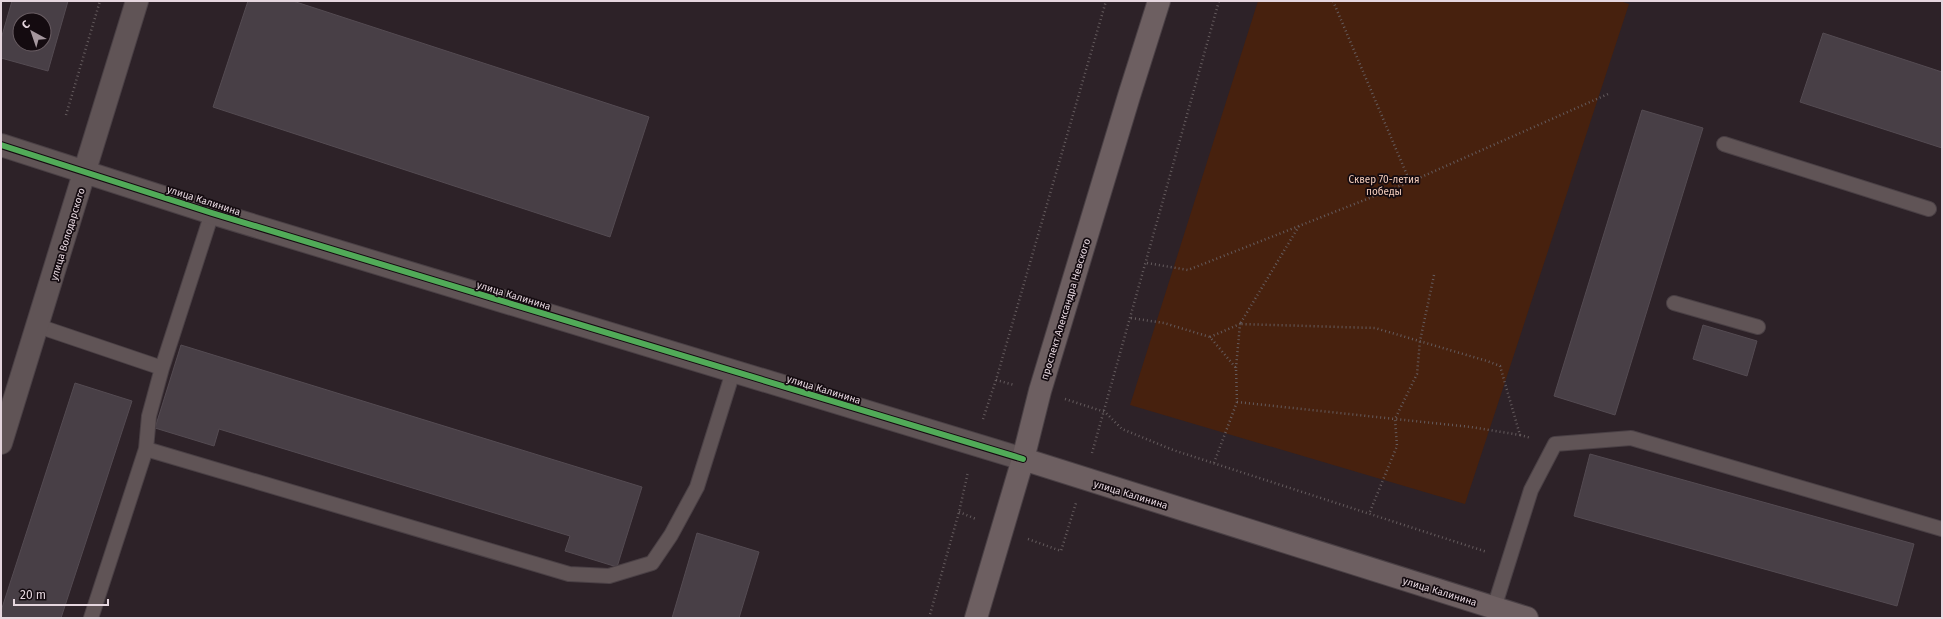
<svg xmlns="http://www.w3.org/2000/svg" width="1943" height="619" viewBox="0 0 1943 619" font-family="'Fira Sans',sans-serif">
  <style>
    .green { fill: #47210e }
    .building { fill: #483f46; stroke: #544b52; fill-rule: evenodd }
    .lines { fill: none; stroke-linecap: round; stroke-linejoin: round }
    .service-casing { stroke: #4a4045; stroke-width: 16 }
    .minor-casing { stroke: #4a4045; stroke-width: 24 }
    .secondary-casing { stroke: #4a4045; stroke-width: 24 }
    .path { stroke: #655c5e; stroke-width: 2.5; stroke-dasharray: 1 3; stroke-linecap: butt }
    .service { stroke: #605456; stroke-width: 14 }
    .minor { stroke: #605456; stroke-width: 22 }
    .secondary { stroke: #6d5f61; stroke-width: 22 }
    .cycleway-casing { stroke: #140b10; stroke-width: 8 }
    .cycleway { stroke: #51ab58; stroke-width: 6 }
    .labels { text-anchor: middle; stroke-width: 3.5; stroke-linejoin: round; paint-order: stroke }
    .park-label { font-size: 10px; fill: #f5cebc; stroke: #140b10 }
    .street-label { font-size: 10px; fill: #e5d6de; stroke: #140b10 }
  </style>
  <rect width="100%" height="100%" fill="#2d2228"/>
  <!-- green -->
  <path class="green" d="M1258,1h362l9,3 -164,500 -335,-99z"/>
  <!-- building -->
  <path class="building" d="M12,1h56l-20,70 -47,-13v-19zM20,20h24v24h-24z
    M248,1h45l356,116 -39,120 -397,-130z
    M1823,33l119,39v76l-142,-46z
    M1642,110l61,18 -88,287 -61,-19z
    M1703,325l54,16 -10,35 -54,-17z
    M181,345l461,142 -25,80 -52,-16 5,-15 -351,-107 -5,17 -59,-18z
    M75,383l57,18 -71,217h-60v-7z
    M1590,454l324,90 -17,62 -323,-90z
    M697,533l62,19 -20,66h-67z"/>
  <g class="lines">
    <defs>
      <path id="service" d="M1724,144l205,65
        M1674,303l84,24
        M38,326l124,42
        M146,449l423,125 40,2 43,-13 19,-28 26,-48 36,-115
        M1494,608l37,-118 24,-46 76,-6 311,91
        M91,618l55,-169 3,-33 13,-48 50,-155"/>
      <path id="minor" d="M1,145l211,68 811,246
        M1,443l136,-442"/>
      <path id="secondary" d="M1023,459l504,159
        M976,618l47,-159 17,-68 89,-295 30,-95"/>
    </defs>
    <!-- service casing -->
    <use href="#service" class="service-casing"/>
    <!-- minor casing -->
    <use href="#minor" class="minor-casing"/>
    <!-- secondary casing -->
    <use href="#secondary" class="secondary-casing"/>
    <!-- path -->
    <path class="path" d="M1333,1l77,181
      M66,115l34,-114
      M1299,226l-59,98 135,4 112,33 13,5 20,69 11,3
      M1147,263l41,7 222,-88 198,-88
      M1434,275l-14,66 -3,33 -22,45 76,8 49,8
      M1131,318l33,5 46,14 26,31 1,34 -23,61
      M1210,337l30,-13 -4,44
      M996,380l18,5
      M1065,399l40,13 17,17 51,21 314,102
      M1237,402l158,17 2,27 -28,68
      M983,419l13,-39 110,-379
      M1092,453l127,-452
      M959,512l17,7
      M1028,539l33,12 15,-48
      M929,618l30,-106 9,-40"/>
    <!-- service -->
    <use href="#service" class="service"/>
    <!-- minor -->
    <use href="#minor" class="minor"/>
    <!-- secondary -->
    <use href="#secondary" class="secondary"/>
    <defs>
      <path id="cycleway" d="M1,145l211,68 811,246"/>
    </defs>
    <!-- cycleway casing -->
    <use href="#cycleway" class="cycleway-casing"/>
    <!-- cycleway -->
    <use href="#cycleway" class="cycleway"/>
  </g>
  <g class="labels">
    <!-- park labels -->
    <g class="park-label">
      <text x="1384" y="183">Сквер 70-летия<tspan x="1384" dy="12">победы</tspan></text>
    </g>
    <!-- street labels -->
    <g class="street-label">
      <text transform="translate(204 200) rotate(18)" y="4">улица Калинина</text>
      <text transform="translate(67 234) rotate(-73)" y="4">улица Володарского</text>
      <text transform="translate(514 295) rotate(17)" y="4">улица Калинина</text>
      <text transform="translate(1065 309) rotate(-73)" y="4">проспект Александра Невского</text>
      <text transform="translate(824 389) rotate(17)" y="4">улица Калинина</text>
      <text transform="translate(1131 494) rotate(17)" y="4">улица Калинина</text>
      <text transform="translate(1440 591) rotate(17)" y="4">улица Калинина</text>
    </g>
  </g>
  <!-- border -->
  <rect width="1943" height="619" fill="none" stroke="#e5d6de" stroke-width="4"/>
  <!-- north arrow -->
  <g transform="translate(32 32) rotate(320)"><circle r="19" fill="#140b10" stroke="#685c62"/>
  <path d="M0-3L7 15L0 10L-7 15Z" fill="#a5979e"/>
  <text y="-6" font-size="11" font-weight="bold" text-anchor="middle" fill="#e5d6de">С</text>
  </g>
  <!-- scale -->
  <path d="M14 599v6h94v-6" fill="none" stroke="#e5d6de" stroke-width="2"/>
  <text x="20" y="599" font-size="12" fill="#e5d6de" stroke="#140b10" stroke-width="3" paint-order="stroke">20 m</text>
</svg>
